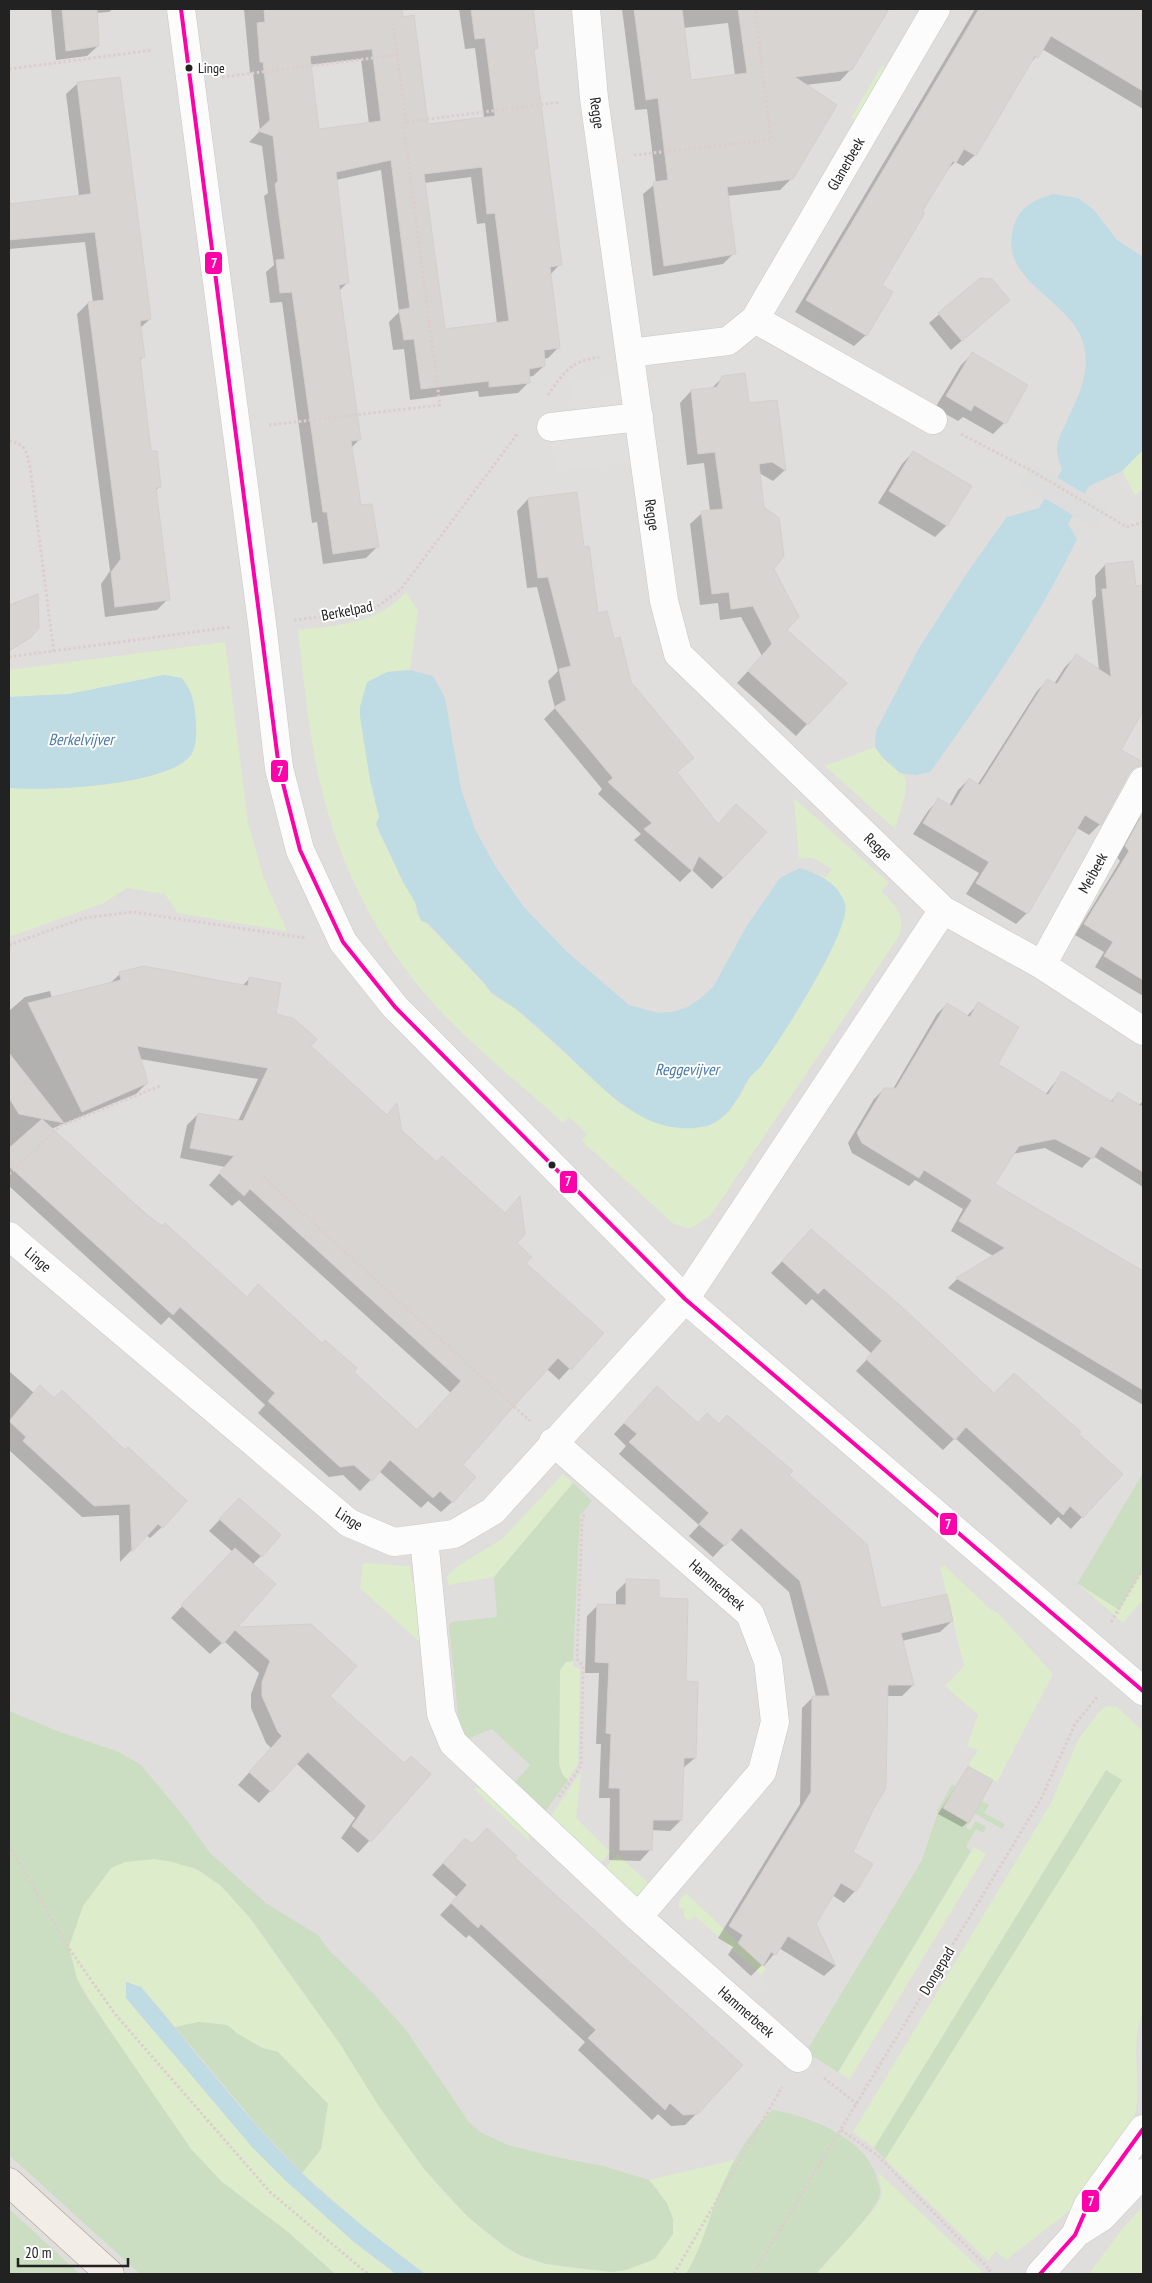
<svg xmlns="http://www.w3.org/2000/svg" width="1152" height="2283" viewBox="0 0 1152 2283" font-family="'PT Sans Narrow',sans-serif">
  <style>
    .residential { fill: #dfdedc }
    .grass { fill: #ddeccb }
    .forest { fill: #cbdec1 }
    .parking { fill: #e0dfde }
    .water { fill: #bfdbe3 }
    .pier { fill: #dedddd }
    .shadow { fill: #0003; fill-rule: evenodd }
    .building { fill: #d7d4d2; stroke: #d3d0cc; fill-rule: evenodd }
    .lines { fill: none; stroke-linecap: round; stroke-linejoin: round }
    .minor-casing { stroke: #c9c8c7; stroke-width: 29 }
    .major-casing { stroke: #a79c86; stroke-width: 29 }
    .path { stroke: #dccecd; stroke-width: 3; stroke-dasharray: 2.5 2.5; stroke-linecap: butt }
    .minor { stroke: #fdfcfc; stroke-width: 28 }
    .major { stroke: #f3ede7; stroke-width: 28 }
    .bus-1-casing { stroke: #fff; stroke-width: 8 }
    .bus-1 { stroke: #f0a; stroke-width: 4 }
    .bus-dot { fill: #222; stroke: #fff; stroke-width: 2 }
    .labels { text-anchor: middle; stroke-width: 4; stroke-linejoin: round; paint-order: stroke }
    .bus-label { font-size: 14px; fill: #222; stroke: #fff; text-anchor: start }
    .street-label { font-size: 15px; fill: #222; stroke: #fff }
    .water-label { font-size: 16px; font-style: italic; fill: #4a7aab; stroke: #fff }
    .line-badge { stroke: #fff; stroke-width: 2 }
    .badge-label { font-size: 14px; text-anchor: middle; font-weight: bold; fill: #fff }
  </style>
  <rect width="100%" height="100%" fill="#f0eeeb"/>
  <!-- residential -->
  <path class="residential" d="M9,9h1134v2265h-1134z"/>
  <!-- grass -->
  <path class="grass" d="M882,65l4,3 -31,52 -4,-2z
    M1143,450v39l-8,6 -13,-24z
    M406,592l12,19 -8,59 -23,2 -24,66 17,79 -2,14 37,71 2,12 68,70 6,10 25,15 100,91 33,20 40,8 51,-31 10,-21 10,-8 50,-79 27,-100 -18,-15 7,3 6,-8 -19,-11h-14l-5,-60 95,85 -8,8c15,14 27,28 16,48l-186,276 -16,11 -7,2 -14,-4 -92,-83 5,-7 -18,-17 -6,6c-38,-35 -80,-68 -117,-106 -58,-60 -100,-135 -121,-215 -16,-56 -20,-115 -27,-172 40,-5 80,-6 108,-38z
    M225,642l23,181 16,56 23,52 -109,-18 -13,-19 -38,-6 -23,15 -95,34v-149c45,3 123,-2 164,-20 7,-2 13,-9 19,-14l-28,-78 -95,18 -60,3v-27z
    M875,747c8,12 17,18 27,27 11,9 -4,43 -7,55l-70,-63z
    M563,1474l10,9 -79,94 -46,8 -1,-9 11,-10 44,-27z
    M363,1563l47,3 2,14 6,5 5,60 -63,-57z
    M944,1565l46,44 8,4 55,61 -56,108 -29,-16 10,-16 -11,-4 11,-31 -33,-29 19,-20 -24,-99z
    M1143,1569v36l-3,-2 -17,20 -45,-39 41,26z
    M573,1661v5l7,3 -2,94 -10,17 -6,-6 -3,-10 1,-94 6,-8z
    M1107,1706l10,1 26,24v282c-16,37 3,73 -11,111l-60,85 -66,51 -10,-9 -8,10 -103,-102 236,-379 -15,-10 -232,378 -21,-16 198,-329 27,-63 21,-28z
    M581,1772l-5,46 32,32 5,-1 -15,17 -50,-46z
    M473,1788l14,1 41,37 1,15z
    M974,1847l12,7 -136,225 -12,-7z
    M617,1854l42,39 -4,3h-23l-29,-26z
    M154,1859c66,6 87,47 122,96 21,30 44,59 64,89 43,64 79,131 139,182 13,11 26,22 40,29 15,7 32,10 48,12 31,5 59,5 88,-8l4,-68 -10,-11 85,-20c-18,37 -27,78 -48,114h-261l-60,-46 -63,-55 19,-24 7,-45 -50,-52 -15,-4 -25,-14 -11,-9 -28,-3 -24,5 -34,-40 144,193 69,62 42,32h-61l-47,-42 -66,-50 -31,-33 -59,-83 -55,-87 -9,-32 15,-41 28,-38 14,-6z
    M686,1893l80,76 -5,6 -77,-58v-8l-5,-1v-7z
    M878,2172l104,99 -3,3h-162l58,-66 7,-13z
    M1143,2206v68h-54l33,-45z"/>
  <!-- forest -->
  <path class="forest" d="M1143,1473v96l-24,41 -40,-26 -3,2z
    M573,1483l19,18 -12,14 -7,146 -7,1 -6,8 -1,94 3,10 6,6 -25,35 -29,-32 16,-18 -38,-36 -27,11 -7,-25 -9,-90 3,-3 45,-5 -3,-40z
    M9,1711l51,21 59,20 22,13 41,49 28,39 57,51 51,31 10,14 46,45 32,36 63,92 11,10 28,13 48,12 47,9 46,14 18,23 6,16v15l-18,25 -29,11 -15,2 -65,-8 -26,-9 -14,-8 -38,-30 -43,-47 -45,-62 -40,-64 -89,-125 -30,-33 -24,-17 -29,-8 -14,-2 -29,3 -14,6 -28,38 -14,41 8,32 8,15 106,155 31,33 66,50 47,42h-195l-131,-119z
    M1106,1770l16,10 -237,379 -11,-11z
    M952,1784l37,21 -5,8 21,11 -3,5 -28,-16 5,-9 -26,-14 -10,18 26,15 -3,4 4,3 6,-9 10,6 -3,6 -7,-4 -10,18 5,4 -133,221 -32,-20 116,-192 16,-48 -1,-1z
    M199,2022l28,3 11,9 24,14 16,4 50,52 -7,45 -19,24 -39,-41 -88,-105z
    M772,2110c39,6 99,30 106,73 1,3 3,8 2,11 -3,18 -51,63 -64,80h-130c13,-21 20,-45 28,-68 13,-35 31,-70 58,-96z
    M9,2209l71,65h-71z"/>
  <!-- parking -->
  <path class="parking" d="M620,375l11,87 -75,10 -4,-30 28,-4 -8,-56z
    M695,1916l72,64 -18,20 -72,-65z"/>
  <!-- water -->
  <path class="water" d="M1053,194l25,4 16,12 23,30 26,17v193l-21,21 -33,15 -21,38 9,15c-40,83 -93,158 -147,233l-14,3 -16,-2 -17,-15 -8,-11 1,-16 43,-83 52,-81 36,-50 32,-9 23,-38c-2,-7 -5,-15 -5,-22 0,-8 6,-18 9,-25 11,-24 23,-46 19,-73 -8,-51 -86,-64 -72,-121 5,-22 21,-29 40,-35z
    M410,670l23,6 12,22 16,91 14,40 20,37 29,41 42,44 63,54 29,8 15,-1 15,-5 13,-9 12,-11 35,-63 32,-46 20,-10c18,6 39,15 45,36 7,25 -66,138 -84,162 -3,4 -8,7 -11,11 -9,12 -13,27 -25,38 -5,4 -13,10 -19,11 -60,14 -103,-38 -141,-74 -16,-14 -32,-30 -49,-43 -11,-9 -23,-12 -31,-25l-57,-61 -7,-2 -6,-19 -12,-20 -27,-58 3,-7 -9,-37 -10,-64v-9l7,-25 20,-10z
    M164,675l18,3c3,4 6,9 8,13 6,13 10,53 1,64 -24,31 -144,36 -182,33v-91l60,-3z
    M126,1982l15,5c53,62 102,129 161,186 38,37 81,69 123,101h-29l-42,-32 -69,-62 -33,-33 -126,-149z"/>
  <!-- pier -->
  <path class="pier" d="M1033,463l76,45 -13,21 -75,-45z"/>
  <!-- shadow -->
  <path class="shadow" d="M51,9h62l-4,3 -13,1 2,33 -11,10 -31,4z
    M244,9h68l-1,4 3,-4h87l26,117 57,-8 -9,-70 -10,1 -6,-40h73l5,39 -4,3 27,213 -10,11 9,72 -11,11 -5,1 1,7 -11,10 -5,1 1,5 -11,11 -39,4 -1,-6 -68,9 -6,-51 -11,1 -4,-28 10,-10 -18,-142 -45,10 11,103 -8,8 21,148 -9,9 9,59 17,40 -11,11 -43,6 -6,-42 -5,1 -30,-221 -12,1 -4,-31 8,-7 -10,-69 4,-3 -6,-47 -13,-4 11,-11 -7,-59 -3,1zM361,59l8,65 -51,6 -9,-65zM471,177l6,47 8,-1 12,101 -53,7 -20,-148z
    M622,9h265l-36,60 -11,12 -35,4 -13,93 -12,12 -53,6 7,57 -11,11 -70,12 -10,-82 13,-11 -9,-74 -12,1zM728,23l7,52 -46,6 -6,-53z
    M975,9h165l3,2v98l-101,-60 -15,19 -52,87 -12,11 -8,-4 -11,11 -64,112 -14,50 -12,11 -59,-34z
    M78,83l72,236 -10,9 3,29 -4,4 11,92 10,33 -5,5 13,108 -11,11 -52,7 -4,-33 9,-13 -33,-257 11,-11h5l-8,-61 -76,7v-44l70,-9 -13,-102z
    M980,279l29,21 -58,50 -22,-27z
    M972,354l32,69 -11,11 -30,-17 -5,4 -23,-13 26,-43z
    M722,378l26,26 27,-3 10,69 -12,11 -14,-8 13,96 13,61 60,53 -49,53 -59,-53 25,-27 -21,-39 -21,3 -2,-17 -18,2 -10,-81 12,-11 8,-2 -6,-48 -17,2 -7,-62 11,-12 20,-2z
    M913,452l57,34 -24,40 -11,11 -57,-34 24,-39z
    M528,499l55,49 14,67 16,25 17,42 51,87 -5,4 47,105 -11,11 -20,-19 -12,12 -46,-42 7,-6 -43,-40 4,-5 -58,-70 11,-11 -7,-27 10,-10 -21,-84 -10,1 -10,-77z
    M1105,565l30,22 8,-1v113l-23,38 -20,87 -11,11 -12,-7 -50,85 -11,11 -50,-30 13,-21 -66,-39 15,-23 10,-11 11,6 9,-16 11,-11 9,5 59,-93 11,-11 6,4 11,-17 11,-11 23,14 -7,-69 4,-5 -1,-20z
    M37,596l-7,40 -6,6 -15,4v-41z
    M1143,814v76l-7,11 7,4v91l-48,-29 9,-15 -29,-17 45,-74 -4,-5 18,-33z
    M120,974l122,12 7,-7 26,36 126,116 114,112 9,20 78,70 -43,47 -12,-11 -86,96 -9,37 -11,10 -13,-11 -7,7 -42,-37 -19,20 -17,-16 -14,2 -71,-64 7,-8 -96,-88 -8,8 -152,-139v-175l16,-14 25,-6 2,8 56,-14zM140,1059l118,20 -20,42 -40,-7 -11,11 -7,33 45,9 -16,18 23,21 7,-6 212,193 -34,38 -65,-59 -106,-74 -100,-84 -95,-85 85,-35 11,-11z
    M947,1004l20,12 11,-12 18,61 49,30 17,-22 48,29 8,-8 20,12 5,-5v86l-50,-31 -11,12 -37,-20 -33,6 -18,30 149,89v132l-195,-117 9,-9 36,-23 -42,-25 12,-22 -48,-29 -6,6 -57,-33 -4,-10 26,-44 10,-10h9l44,-75z
    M800,1242l194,153 83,39 44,40 -50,55 -13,-12 -7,8 -96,-87 -12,12 -87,-79 16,-17 -60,-55 -6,6 -35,-32z
    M9,1371l25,22 128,134 -12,11 -4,-3 -26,27 -1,-47 -37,2 -73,-67z
    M646,1399l51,25 91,51 92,135 72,11 -12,11 -38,9 11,44 -11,11h-16l-14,113 -21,44 4,38 -11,12 -12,-8 -17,29 20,42 -11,10 -45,-28 -15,18 -2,-1 -11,11 -23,-21 5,-8 -15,-9 82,-134 2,-96 11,-11h3l-27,-105 -59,-53 -17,18 -24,-21 10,-11 -80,-71 7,-8 -12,-12z
    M228,1511l33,45 -9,9 -16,63 92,68 76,68 26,11 -72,78 -17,-15 14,-20 -59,-55 -37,40 -21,-18 33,-37 -5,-5 -15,-35v-14l8,-21 -35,-32 -14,13 -39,-36 62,-66 -24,-21z
    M627,1581l30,18 27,83 11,76 -13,11 -1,51 -11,11 -19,-1 -1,20 -10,11 -31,-1 1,-62h-11l2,-54h-5l3,-71h-14l2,-57 11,-11 18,1v-14z
    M968,1767v55l-6,5 -24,-13z
    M465,1840l7,6 41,13 184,254 -12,12 -14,1 -13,-12 -6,6 -74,-70 7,-8 -116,-107 -3,3 -26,-23 17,-18 -25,-22z"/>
  <!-- building -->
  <path class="building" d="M62,9h35l2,37 -33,5z
    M264,9h138l1,8 11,-2 14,109 67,-8 -10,-78 -10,1 -4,-30h62l5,39 -4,2 28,215 -12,2 10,81 -16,2 1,16 -16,3 1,14 -41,4v-6l-68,8 -7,-50 -10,1 -5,-30 11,-2 -19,-148 -55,12 13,111 -10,2 22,155 -10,1 10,64 11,-1 7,43 -46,7 -6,-42h-4l-31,-220 -12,1 -4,-33 9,-1 -10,-75 3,-3 -5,-45 -15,-5 12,-11 -7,-58h-3l-3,-39 8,-1zM372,49l9,72 -62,8 -9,-73zM482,167l5,47 8,-1 14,108 -64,8 -21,-155z
    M634,9h48l9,71 56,-7 -9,-64h151l-37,61 -57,7 42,28 -44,74 -66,8 9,67 -72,12 -11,-84 15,-2 -10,-82 -12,2z
    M979,9h164v82l-92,-55 -13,22 -3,-2 -59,100 -12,-7 -8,14 -3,-2 -31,51 3,1 -43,72 11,7 -26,44 -61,-36z
    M120,77l31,242 -11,2 5,36 -5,1 11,93h6l4,36 -5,1 14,112 -55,7 -4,-35 10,-13 -33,-257 16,-2 -9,-68 -86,8v-36l82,-10 -14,-112z
    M980,278l12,1 18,21 -48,41 -24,-28z
    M972,352l56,33 -22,39 -32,-19 -3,6 -25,-15z
    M745,373l4,30 28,-3 9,71 -14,-9 -13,2 5,43 15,11 5,38 -10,13 25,48 -12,13 60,53 -39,42 -60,-54 24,-27 -19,-38 -22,3 -2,-17 -17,2 -11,-83 22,-2 -8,-57 -17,2 -7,-64 26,-3 5,-11z
    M913,451l59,35 -25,40 -58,-35z
    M577,492l7,55 5,-1 9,67 9,-2 7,28 6,-2 11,45 63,76 -17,14 41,52 18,-20 31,28 -43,46 -25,-22 -7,15 -48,-42 8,-6 -44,-41 5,-4 -59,-71 12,-7 -7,-31 12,-3 -23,-89 -10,1 -10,-80z
    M1133,561l3,25 7,-1v126l-22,39 22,12v3l-8,2 -6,6 -28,52 -16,-10 -57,99 -52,-31 13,-21 -66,-39 15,-25 14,8 17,-28 11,7 67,-106 10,5 19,-30 35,23 -9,-88h5l-2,-25z
    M38,594l1,34 -8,9 -22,14v-46z
    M1143,813v167l-39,-24 9,-14 -29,-18 45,-73 -4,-5z
    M144,966l104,20 1,-9 32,6 -5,31 17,4 24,21 -6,7 76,69 10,-12 5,28 35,31 5,-6 63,57 15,-17 5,38 -8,9 15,14 -6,6 78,70 -33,37 -13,-12 -45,49 -50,58 13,12 -23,26 -13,-12 -7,7 -43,-38 -18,21 -18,-16 -14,2 -72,-66 7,-8 -95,-86 -7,8 -164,-149v-18l33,-29 104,95 16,12 3,-3 82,74 11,-13 64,59 3,-3 32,28 -3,4 63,58 44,-49 -211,-192 -6,7 -25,-23 15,-17 -44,-8 8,-35 45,8 25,-53 -131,-22 11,37 -66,29 -54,-109 93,-23 -2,-8z
    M978,1002l41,25 -21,37 50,31 14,-24 50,31 6,-10 25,15v65l-42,-26 -8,13 -38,-20 -36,7 -24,38 148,87v119l-187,-112 49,-30 -46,-27 13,-21 -48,-30 -5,8 -57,-35 -5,-10 27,-45h12l51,-85 23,14z
    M9,1053l55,70 -45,-9 -10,-16z
    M811,1229l91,78 92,86 20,-20 67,59 -2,2 44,40 -40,44 -13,-12 -7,9 -97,-88 -11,13 -89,-81 16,-18 -58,-53 -6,6 -36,-33z
    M40,1385l14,13 8,-8 63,60 3,-3 59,54 -24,27 -5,-4 -26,28 -2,-48 -36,2 -71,-65 3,-4 -17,-16z
    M657,1386l41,37 9,-10 12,11 8,-9 66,56 -4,4 78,69 14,64 66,-14 6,27 -52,12 13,52h-26l-2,103 -13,22 -20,42 20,12 -17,28 -15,-9 -25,41 20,42 -48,-30 -12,19 -5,-3 -8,14 -25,-23 5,-8 -14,-9 82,-134 1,-96h18l-30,-115 -59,-53 -16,18 -26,-22 10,-11 -80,-71 8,-8 -13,-11z
    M239,1498l42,37 -19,22 -43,-38z
    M235,1548l41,36 -38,43 73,-3 46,42 -27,30 74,67 7,-7 20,18 -60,68 -19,-16 14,-20 -58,-54 -37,40 -22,-20 33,-36 -4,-4 -16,-36v-14l8,-21 -35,-31 -12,14 -42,-39z
    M626,1579l33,1v18l29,1 -2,82 12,1 -2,76h-12l-2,62h-29l-1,30h-32v-62h-11l2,-54 -5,-1 3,-70 -14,-1 2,-58 29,1z
    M968,1766l25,14 -24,43 -26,-15z
    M487,1828l30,28 -2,2 228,207 -45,49 -15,1 -13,-12 -5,7 -77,-72 8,-8 -115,-106 -3,4 -27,-25 16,-18 -24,-22 22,-25 7,6z"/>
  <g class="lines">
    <defs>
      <path id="minor" d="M181,9l81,614 17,145 21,82 43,92 52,65 290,292 458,392
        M586,9l8,89 70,503 14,53 265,256 99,55 101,66
        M755,319l178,101
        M630,353l98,-12 27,-22 181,-310
        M551,427l88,-10
        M1042,965l101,-184
        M9,1236l340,287 45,19 60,-8 39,-23 192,-212 258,-389
        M553,1442l197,172 18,47 7,61 -13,50 -124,145
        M424,1538l17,176 12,29 185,174 160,141
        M1080,2231l22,-14 41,-44
        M1040,2274l35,-39 13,-30 55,-76"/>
      <path id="major" d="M9,2182l101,92"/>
    </defs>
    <!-- minor casing -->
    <use href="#minor" class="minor-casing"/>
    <!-- major casing -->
    <use href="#major" class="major-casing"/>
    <!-- path -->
    <path class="path" d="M393,23l4,32
      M9,69l144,-19
      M222,77l175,-22 9,67 155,-20
      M634,155l137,-15 -16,-131
      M548,395c15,-22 23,-34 51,-38
      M269,425l171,-20 -36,-276 2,-7
      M961,434l69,36 97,57 16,-5
      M9,441c18,4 17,10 21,26l24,186
      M294,620l60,-7 23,-6 24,-18 117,-156
      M9,657l222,-30
      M9,945l75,-27 49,-6 172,26
      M9,1174l51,-48 100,-40
      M263,1177l267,244
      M1111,1622l32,-53
      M559,1797l22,-31 2,-100 -6,-7 5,-141 3,-4
      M9,1845l59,102 47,67 155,178 98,82
      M824,2078l33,26
      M841,2130l36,25 113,115 -4,4
      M674,2274l108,-187
      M753,2274l288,-475 34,-75 23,-28"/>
    <!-- minor -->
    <use href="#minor" class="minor"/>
    <!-- major -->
    <use href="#major" class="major"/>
    <defs>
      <path id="bus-1" d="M181,9l98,759 21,82 43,92 52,65 290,292 458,392
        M1040,2274l35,-39 13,-30 55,-76"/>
    </defs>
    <!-- bus-1 casing -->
    <use href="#bus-1" class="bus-1-casing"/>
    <!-- bus-1 -->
    <use href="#bus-1" class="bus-1"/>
  </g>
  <!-- markers -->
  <g class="bus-dot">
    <circle cx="189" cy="68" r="4.5"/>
    <circle cx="552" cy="1165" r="4.5"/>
  </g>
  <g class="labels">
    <!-- bus labels -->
    <g class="bus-label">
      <text x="198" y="73">Linge</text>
    </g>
    <!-- street labels -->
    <g class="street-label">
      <text transform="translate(597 113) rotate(82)" y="5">Regge</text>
      <text transform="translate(846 164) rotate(-60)" y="5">Glanerbeek</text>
      <text transform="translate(652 515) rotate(82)" y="5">Regge</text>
      <text transform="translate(347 611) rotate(-11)" y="5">Berkelpad</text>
      <text transform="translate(878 847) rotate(44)" y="5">Regge</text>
      <text transform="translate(1093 873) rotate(-61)" y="5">Meibeek</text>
      <text transform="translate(38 1260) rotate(40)" y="5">Linge</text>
      <text transform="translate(349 1519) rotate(32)" y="5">Linge</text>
      <text transform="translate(717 1585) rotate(41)" y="5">Hammerbeek</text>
      <text transform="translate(937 1971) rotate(-59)" y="5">Dongepad</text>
      <text transform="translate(746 2012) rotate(41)" y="5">Hammerbeek</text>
    </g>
    <!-- water labels -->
    <g class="water-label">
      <text x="81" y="745">Berkelvijver</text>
      <text x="687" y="1075">Reggevijver</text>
    </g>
  </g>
  <g class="line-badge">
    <rect x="204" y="251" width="19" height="24" rx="5" fill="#f0a"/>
    <rect x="270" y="759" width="19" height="24" rx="5" fill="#f0a"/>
    <rect x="559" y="1170" width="19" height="24" rx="5" fill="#f0a"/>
    <rect x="939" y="1512" width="19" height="24" rx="5" fill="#f0a"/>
    <rect x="1081" y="2189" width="19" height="24" rx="5" fill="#f0a"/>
  </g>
  <g class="badge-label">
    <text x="214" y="268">7</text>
    <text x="280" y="776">7</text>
    <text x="568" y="1186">7</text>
    <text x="948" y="1529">7</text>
    <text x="1091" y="2206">7</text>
  </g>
  <!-- border -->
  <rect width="1152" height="2283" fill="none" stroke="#222222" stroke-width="20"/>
  <!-- scale -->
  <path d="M18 2258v8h110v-8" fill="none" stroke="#222222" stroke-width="2.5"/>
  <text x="25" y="2258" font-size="15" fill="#222222" stroke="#ffffff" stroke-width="4" paint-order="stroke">20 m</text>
</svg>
